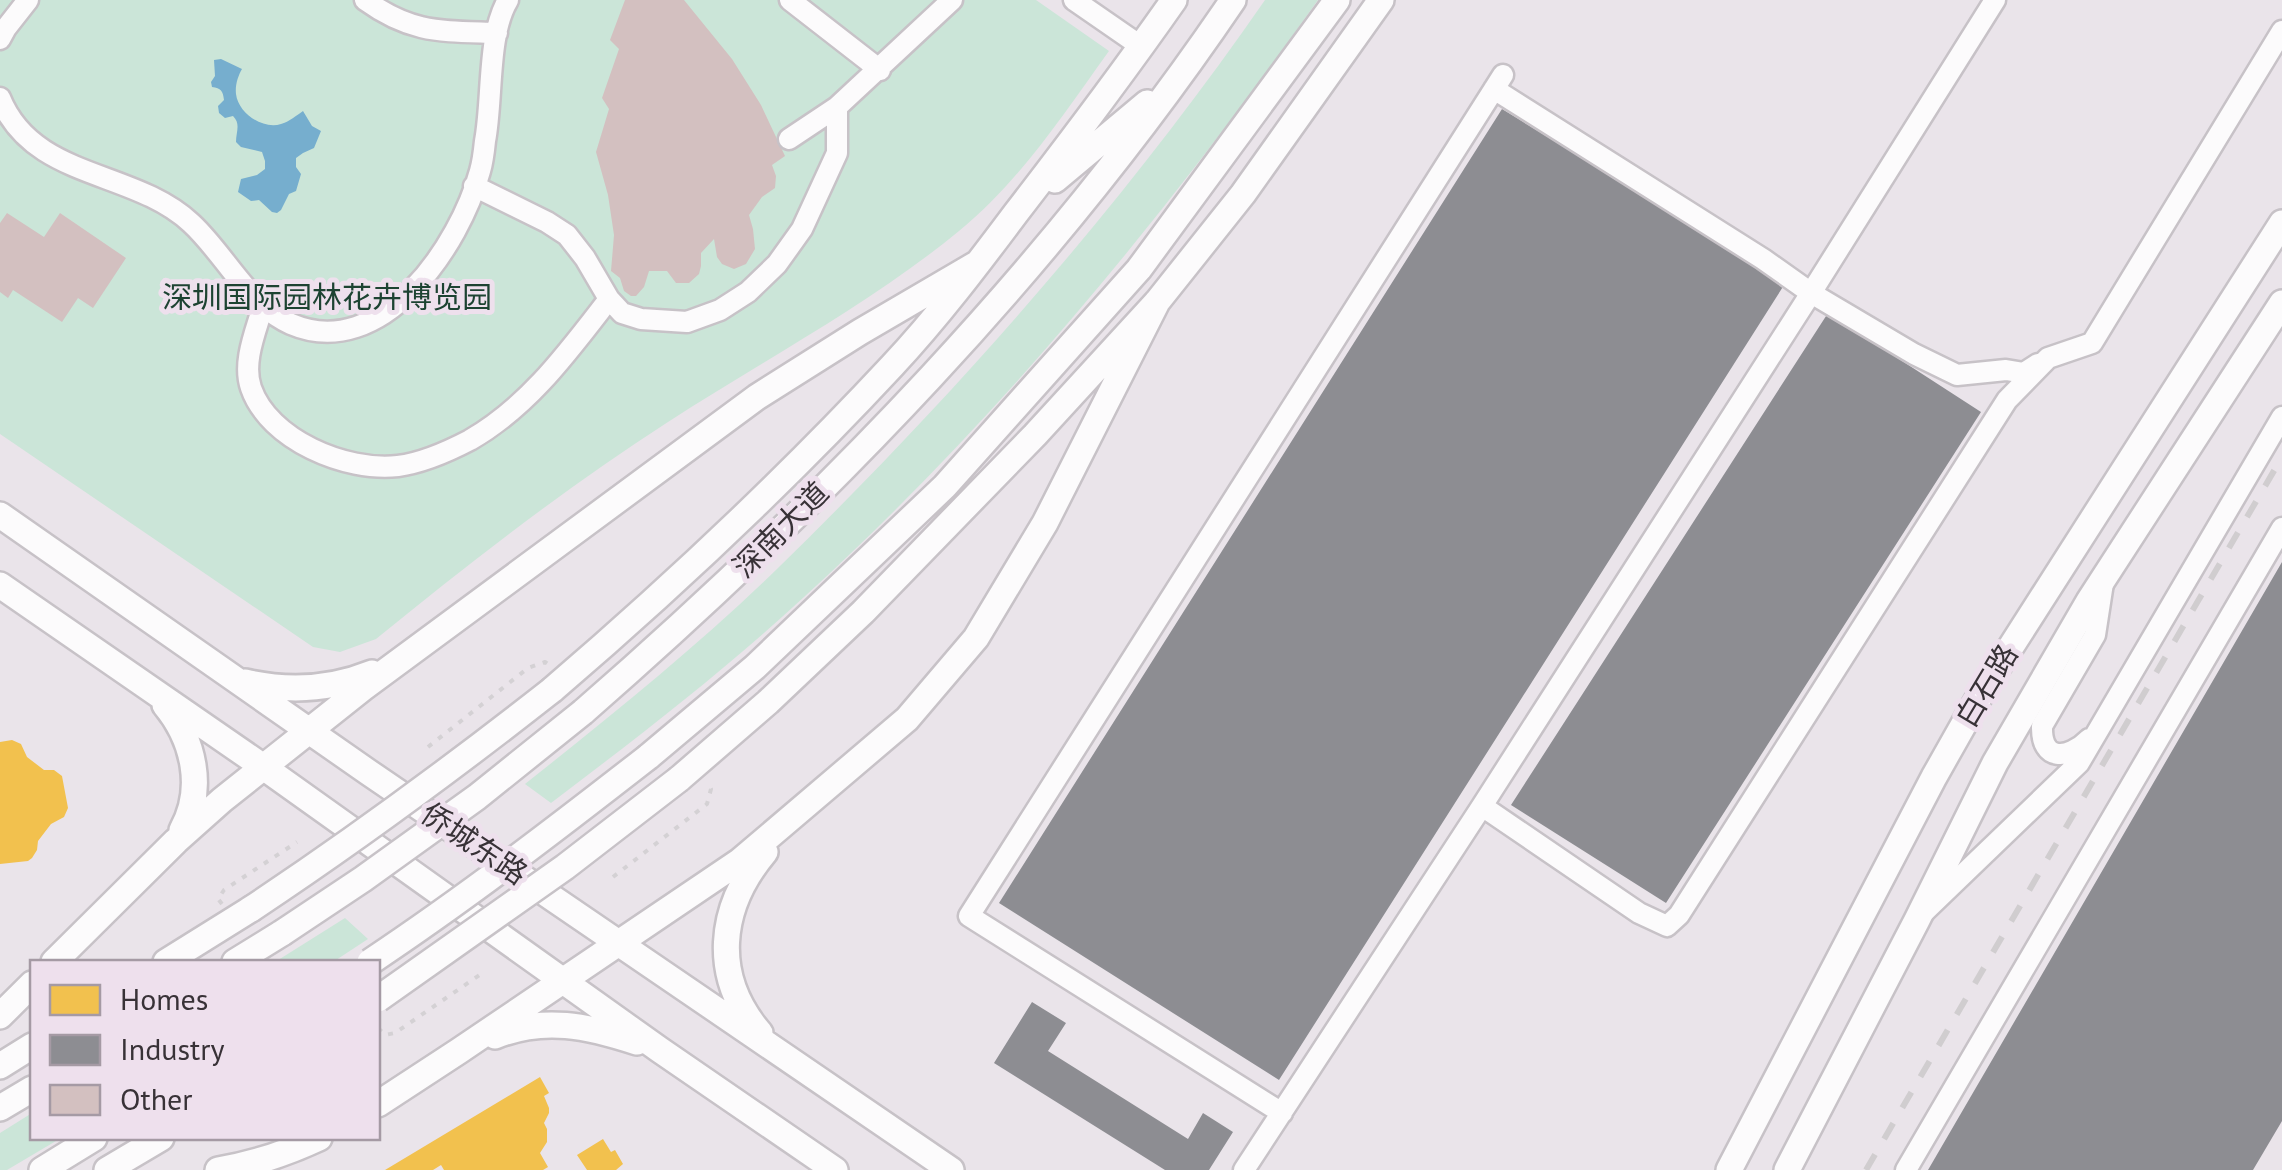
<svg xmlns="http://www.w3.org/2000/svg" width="2282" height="1170" viewBox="0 0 2282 1170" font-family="'PT Sans','Noto Sans SC',sans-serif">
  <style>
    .green { fill: #cbe5d8 }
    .water { fill: #76aece }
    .homes { fill: #f2c14e }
    .industry { fill: #8d8d92 }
    .building { fill: #d3c0c0 }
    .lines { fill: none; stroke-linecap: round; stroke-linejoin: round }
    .minor-casing { stroke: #c7c2c7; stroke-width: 25 }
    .major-casing { stroke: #c7c2c7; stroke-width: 30 }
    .path { stroke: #d4d1d4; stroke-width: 4; stroke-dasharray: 5 8; stroke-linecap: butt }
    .minor { stroke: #fcfbfc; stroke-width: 20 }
    .major { stroke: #fcfbfc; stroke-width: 25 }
    .rail { stroke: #d0cdcf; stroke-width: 6; stroke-dasharray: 18 18; stroke-linecap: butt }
    .major-bridge-casing { stroke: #c7c2c7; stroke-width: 30; stroke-linecap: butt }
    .major-bridge { stroke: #fcfbfc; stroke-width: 25 }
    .labels { text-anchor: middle; stroke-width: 10; stroke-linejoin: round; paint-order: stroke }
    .park-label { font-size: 30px; fill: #1d4332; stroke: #eee0ed }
    .street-label { font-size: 30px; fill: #383237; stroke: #eee0ed }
  </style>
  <rect width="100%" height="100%" fill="#eae4ea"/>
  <!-- green -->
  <path class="green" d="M0,0h1036l73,51c-46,64 -89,130 -150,180 -90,74 -194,128 -291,191 -102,66 -198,140 -292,217l-36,13 -27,-5 -313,-213z
    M1265,0h53c-151,214 -320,420 -514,597 -80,74 -166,140 -253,206l-26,-19c87,-69 174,-139 253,-216 178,-174 345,-363 487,-568z
    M345,918l23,21 -35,23h-58z
    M32,1113v25h29l-54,32h-7v-37z"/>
  <!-- water -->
  <path class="water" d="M221,59l21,10c-4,7 -7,16 -6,25 2,19 27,36 45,30 8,-2 16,-9 22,-13l9,15 9,5 -7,17 -11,5 -7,5v9l5,7 -5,17 -7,3 -8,16 -4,3 -5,-1 -13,-12 -8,1 -13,-9 3,-13 16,-4 8,-6v-8l-3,-9 -21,-5 -5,-5c0,-10 5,-18 -3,-26l-8,2 -6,-5 -1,-7 6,-6c-1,-9 -3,-12 -12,-13l-1,-5 4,-6 -1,-16z"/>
  <!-- homes -->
  <path class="homes" d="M12,740l9,4 6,13 17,13h10l8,6 6,32 -4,9 -13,7 -13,17 -1,9 -5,8 -4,3 -28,3v-122z
    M540,1077l9,16 -5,3 5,12v5l-5,10 3,6v13l-7,11 8,14 -5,3h-99l-3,-5 -8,5h-48z
    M603,1139l8,13 4,-2 8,14 -7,6h-29l-10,-15z"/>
  <!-- industry -->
  <path class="industry" d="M1502,109l284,173 -507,798 -280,-177z
    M1828,313l153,99 -315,491 -155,-98z
    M2282,562v559l-29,49h-325z
    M1032,1002l34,21 -18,28 140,88 15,-26 30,19 -24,38h-44l-171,-107z"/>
  <!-- building -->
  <path class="building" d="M625,0h59l48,59 29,46 24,51 -13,9 4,11 -1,12 -13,9 -13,18 4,14 2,20 -9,15 -12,5 -12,-5 -5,-7 -3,-18 -13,14v13l-2,8 -10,9h-13l-9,-12h-18l-5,16 -8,9h-5l-7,-5 -4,-13 -9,-7 3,-36 -6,-40 -12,-43 13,-43 -7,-11 17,-49 -9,-9z
    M7,213l37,24 16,-24 66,45 -33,50 -15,-10 -16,24 -49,-32 -5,8 -8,-6v-69z"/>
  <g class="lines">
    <defs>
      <path id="minor" d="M365,0c47,34 77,31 132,33
        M790,0l90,70
        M1074,0l68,47
        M0,39l6,-11 22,-28
        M1494,89l269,170 48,34 103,61 43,21 49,-5 18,3 14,-9
        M0,98c33,82 133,71 191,125 34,31 57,82 100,101 91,39 169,-79 189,-153 3,-10 4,-20 5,-30 8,-42 2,-106 23,-141
        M789,139l48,-32 115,-107
        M474,186l73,36 20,13 18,23 24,41 13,14 19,6 46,3 33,-12 28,-18 29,-28 25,-35 35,-76v-46
        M263,306c-7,25 -21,56 -12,82 18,52 95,84 147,78 23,-3 51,-15 72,-26 59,-34 98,-88 139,-141
        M2089,739c-21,21 -48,23 -47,-13l53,-91 8,-52
        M1482,806l157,107 28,13 12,-11 328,-515 41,-42 44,-15 190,-312
        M1925,911l154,-148 203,-346
        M1282,1113l-313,-197 534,-841
        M1244,1170l238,-364 329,-513 184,-293
        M1906,1170l376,-642"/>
      <path id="major" d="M1055,180l92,-77
        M0,515l368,257 583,398
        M0,585l262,181 398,284 175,120
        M245,682c44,10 85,8 127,-9
        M552,690c119,-102 233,-209 340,-324 45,-48 85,-101 124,-153 54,-70 107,-140 158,-213
        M165,705c29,35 40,84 17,125
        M583,712c243,-212 469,-445 650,-712
        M648,757l107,-90 190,-181 194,-217 198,-269
        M679,779l89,-77 95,-90 172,-177 122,-133 86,-108 138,-194
        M54,962l122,-121 46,-41 141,-112 394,-291 103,-65 118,-69
        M166,962l85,-53
        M235,962l47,-29
        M0,1016l32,-32
        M760,1033c-49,-57 -42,-125 5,-181
        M495,1036c49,-20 93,-10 142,6
        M0,1066l32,-20
        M378,1104l81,-53 281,-190 167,-142 69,-81 69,-115 112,-221
        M0,1108l32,-19
        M42,1170l52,-32
        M107,1170l54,-32
        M218,1170c36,-6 69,-17 101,-32
        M1729,1170l205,-393 48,-85 300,-469
        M1787,1170l130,-250 78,-157 94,-162 193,-298"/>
    </defs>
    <!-- minor casing -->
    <use href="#minor" class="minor-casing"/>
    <!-- major casing -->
    <use href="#major" class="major-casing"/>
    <!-- path -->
    <path class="path" d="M428,747l100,-79 17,-6 3,2
      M613,877l94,-73 4,-15 -3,-5
      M222,904l-4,-5 6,-9 73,-48
      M378,1028l7,7 10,-2 86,-59"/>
    <!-- minor -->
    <use href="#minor" class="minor"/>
    <!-- major -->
    <use href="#major" class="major"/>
    <!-- rail -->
    <path class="rail" d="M1866,1170l416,-713"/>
    <defs>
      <path id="major-bridge" d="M251,909c104,-69 203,-142 301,-219
        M282,933l81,-54 114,-82 106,-85
        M370,962c96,-64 187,-134 278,-205
        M378,999l187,-132 114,-88"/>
    </defs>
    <!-- major-bridge casing -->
    <use href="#major-bridge" class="major-bridge-casing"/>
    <!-- major-bridge -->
    <use href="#major-bridge" class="major-bridge"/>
  </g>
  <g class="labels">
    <!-- park labels -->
    <g class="park-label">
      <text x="327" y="308">深圳国际园林花卉博览园</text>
    </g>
    <!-- street labels -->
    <g class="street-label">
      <text transform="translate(781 530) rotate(-45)" y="10">深南大道</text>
      <text transform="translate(1987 686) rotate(-59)" y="10">白石路</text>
      <text transform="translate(474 844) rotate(34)" y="10">侨城东路</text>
    </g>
  </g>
  <!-- legend -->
  <rect x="30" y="960" width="350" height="180" fill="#eee0ed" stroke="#a59aa4" stroke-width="2.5"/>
  <rect x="50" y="985" width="50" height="30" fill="#f2c14e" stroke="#a59aa4" stroke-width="2.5"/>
  <text x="120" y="1010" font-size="30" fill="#383237">Homes</text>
  <rect x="50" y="1035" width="50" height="30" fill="#8d8d92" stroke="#a59aa4" stroke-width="2.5"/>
  <text x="120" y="1060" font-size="30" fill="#383237">Industry</text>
  <rect x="50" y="1085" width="50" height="30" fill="#d3c0c0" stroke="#a59aa4" stroke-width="2.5"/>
  <text x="120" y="1110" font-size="30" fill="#383237">Other</text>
</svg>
